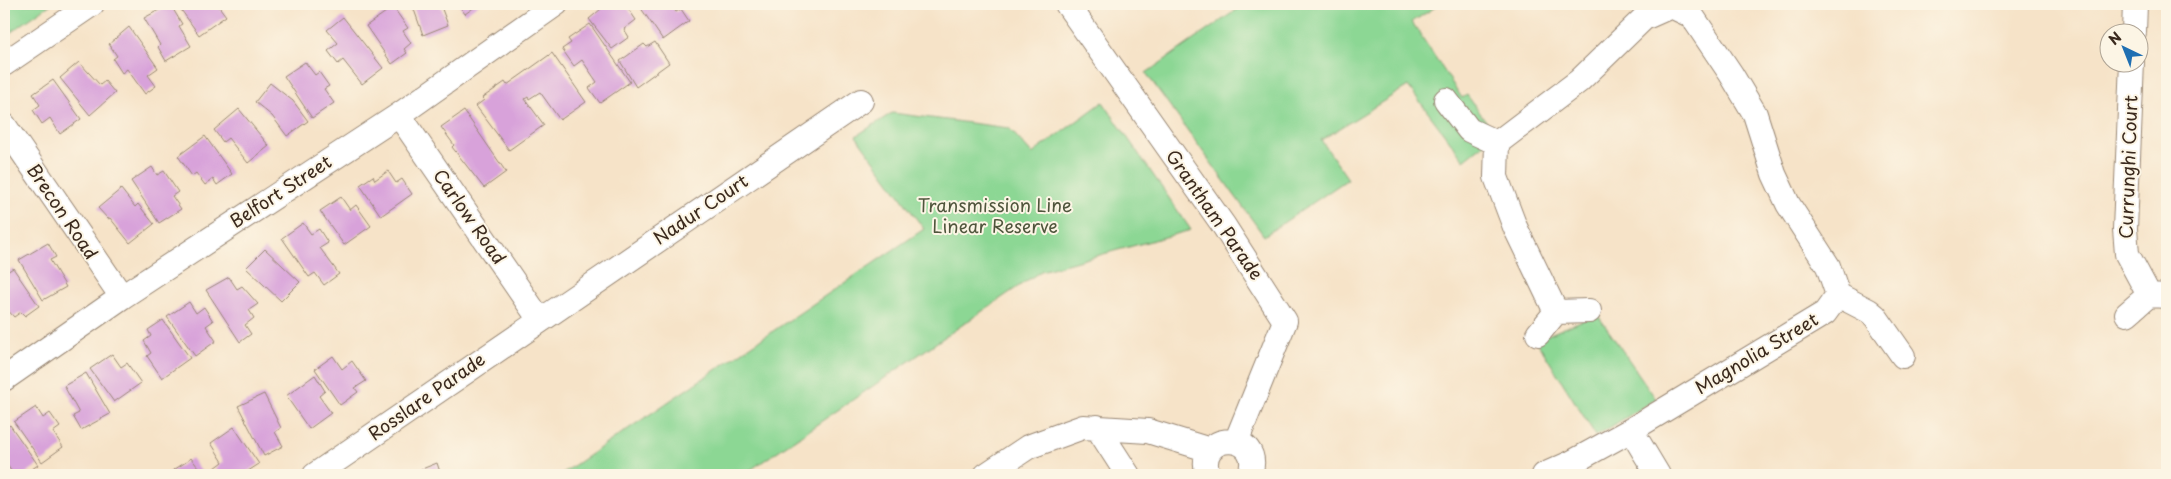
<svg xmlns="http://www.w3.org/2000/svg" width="2171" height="479" viewBox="0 0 2171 479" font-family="'Playpen Sans',sans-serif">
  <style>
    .green { fill: #8cd794; stroke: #648059 }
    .building { fill: #d8a2da }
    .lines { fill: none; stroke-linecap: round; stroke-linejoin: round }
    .street-casing { stroke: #988673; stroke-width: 26 }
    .street { stroke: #fff; stroke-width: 24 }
    .labels { text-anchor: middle; stroke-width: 4; stroke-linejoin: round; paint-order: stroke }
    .street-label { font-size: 18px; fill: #3b2a1e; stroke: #fcf5e5 }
    .park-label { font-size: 18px; fill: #4f553c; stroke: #fcf5e5 }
  </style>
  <rect width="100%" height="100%" fill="#fcf5e5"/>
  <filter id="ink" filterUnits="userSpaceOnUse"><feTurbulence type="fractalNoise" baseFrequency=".02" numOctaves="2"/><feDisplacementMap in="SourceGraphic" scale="10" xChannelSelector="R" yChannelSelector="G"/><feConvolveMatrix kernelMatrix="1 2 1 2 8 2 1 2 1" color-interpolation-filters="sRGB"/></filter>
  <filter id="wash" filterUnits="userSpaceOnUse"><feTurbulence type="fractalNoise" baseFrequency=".0096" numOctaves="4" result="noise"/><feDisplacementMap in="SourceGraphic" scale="20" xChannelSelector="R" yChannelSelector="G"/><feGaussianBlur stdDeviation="1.12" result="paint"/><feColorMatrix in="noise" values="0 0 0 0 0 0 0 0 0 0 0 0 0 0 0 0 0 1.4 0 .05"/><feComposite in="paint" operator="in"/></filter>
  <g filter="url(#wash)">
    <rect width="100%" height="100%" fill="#f6e3c8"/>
    <!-- green -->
    <path class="green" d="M4,4h47l-47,33z
      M1245,4h195l-28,18 50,76 5,-3 29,40 -32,25 -56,-74 -87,54 27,39 -84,57 -118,-163z
      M1103,102l88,128 -150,41 -298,204h-183l364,-246 -68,-93 36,-23 117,15 23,26z
      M1597,314l59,85 -60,37 -60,-96z"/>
    <g id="blocks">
      <!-- building -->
      <path class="building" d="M170,4l12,20 -3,2 12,20 -25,15 -8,-14 2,-2 -16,-27z
        M177,4h40l9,12 -27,19z
        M412,4h28l8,21 -25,10z
        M458,4h21l-14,10z
        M607,4h18l11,16 -12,9 5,8 -17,12 -23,-30z
        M638,4h36l-3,2 5,6 5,-3 8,12 -26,19z
        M393,7l15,21 -5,3 8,12 -7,6 3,4 -15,11 -26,-38z
        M343,17l40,51 -21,16 -19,-24 -5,4 -10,-13 10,-8 -11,-13z
        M590,24l40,58 -30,21 -11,-15 8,-6 -15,-22 -8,6 -12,-17 9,-6 -3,-4z
        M129,27l29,41 -10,7 8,11 -11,8 -18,-25 -5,4 -9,-14 4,-3 -8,-12z
        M655,42l14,21 -33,24 -16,-26 24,-17 3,3z
        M552,53l34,49 -26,18 -20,-28 -11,7 -1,-2 -3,2 19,26 -35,25 -33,-44 8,-6 -2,-2 23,-16 2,3z
        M79,62l21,23 5,-4 10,12 -25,22 -30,-37z
        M305,62l10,13 4,-3 10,14 -5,3 10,14 -22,15 -28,-42z
        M53,80l28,39 -21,15 -10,-16 -8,6 -9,-14 7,-5 -7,-11z
        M270,83l23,18 15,20 -21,15 -15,-20 -17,-14z
        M239,109l30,37 -21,17 -20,-25 -5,4 -9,-12z
        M464,111l42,61 -22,16 -32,-41 2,-2 -13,-18z
        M205,136l27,38 -15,11 -4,-6 -8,6 -9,-12 -4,3 -14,-20z
        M152,167l5,8 7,-4 14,21 -6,4 9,13 -22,14 -28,-42z
        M388,171l8,12 6,-4 10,15 -31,22 -21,-31 13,-9 2,4z
        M121,189l14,18 3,-3 16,20 -24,19 -20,-25 -2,1 -10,-11z
        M341,197l9,13 6,-5 15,21 -27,19 -24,-34z
        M303,223l8,11 8,-5 9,14 -8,5 19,26 -15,11 -9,-12 -6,4 -27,-39z
        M48,243l8,14 -6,3 16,27 -23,13 -24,-40z
        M265,249l35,33 -19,19 -35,-33z
        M13,268l26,38 -14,10 -4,-4 -7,5 -10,-11v-32z
        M229,277l8,12 5,-3 16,18 -9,6 5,8 -9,7 6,9 -11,8 -34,-52z
        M189,302l7,11 8,-6 9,14 -7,5 10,15 -21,15 -28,-39z
        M163,320l27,38 -28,20 -15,-22 4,-3 -7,-12 7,-5 -3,-6z
        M112,354l9,13 6,-4 14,20 -27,19 -24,-33z
        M333,356l9,13 10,-8 14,20 -11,7 3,4 -18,13 -25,-36z
        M86,373l24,41 -29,16 -8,-14 6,-3 -15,-27z
        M315,375l10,16 -6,5 12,17 -22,16 -23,-33z
        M264,394l17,34 -6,4 8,14 -19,10 -26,-50z
        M36,407l7,11 7,-5 10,14 -7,5 10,15 -21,15 -28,-40z
        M10,425l28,40 -15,10h-9l-7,-10 -3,2v-37z
        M234,427l25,37 -17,11h-22l-5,-7 8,-6 -12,-19z
        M191,458l13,17h-38l20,-13z
        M437,463l4,12h-22l-2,-4z"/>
    </g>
  </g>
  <g filter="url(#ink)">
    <use href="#blocks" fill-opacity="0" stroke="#988673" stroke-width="1"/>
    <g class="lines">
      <defs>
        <path id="street" d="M1067,4l157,222 61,95 -49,121
          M2134,32l1,-28
          M2132,62l-7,167 2,25 22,41
          M4,64l88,-60
          M1446,100l23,30 28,13
          M399,115l141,205
          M4,125l118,172
          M1497,143l82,-62 65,-63 27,-12 21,10 39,58 24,40 19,60 14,30 40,62 10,29 -13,18 -194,117 -60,33 -27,12
          M1497,143l-1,34 19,50 41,85
          M1838,295l31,16 6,5 28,40
          M2127,314l22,-19 18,1
          M1538,334l18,-22 33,-1
          M4,379l118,-82 277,-182 157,-111
          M1097,427l31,48
          M1631,430l27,45
          M315,475l546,-374
          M986,475l42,-28 55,-20 65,4 62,19
          M1208,475c-15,-44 57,-46 42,0"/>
      </defs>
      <!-- street casing -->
      <use href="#street" class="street-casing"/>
      <!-- street -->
      <use href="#street" class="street"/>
    </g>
  </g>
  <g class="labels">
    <!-- street labels -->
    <g class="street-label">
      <text transform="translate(2129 167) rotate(-88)" y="6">Currunghi Court</text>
      <text transform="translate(281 192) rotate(-33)" y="6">Belfort Street</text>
      <text transform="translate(701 210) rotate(-34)" y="6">Nadur Court</text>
      <text transform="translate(62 212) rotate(56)" y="6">Brecon Road</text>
      <text transform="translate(1214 215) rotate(55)" y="6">Grantham Parade</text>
      <text transform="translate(469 217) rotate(55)" y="6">Carlow Road</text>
      <text transform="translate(1757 354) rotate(-31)" y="6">Magnolia Street</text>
      <text transform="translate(427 397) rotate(-35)" y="6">Rosslare Parade</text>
    </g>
    <!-- park labels -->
    <g class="park-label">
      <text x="995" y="212">Transmission Line<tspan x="995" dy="21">Linear Reserve</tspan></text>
    </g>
  </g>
  <!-- margin -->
  <rect width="2171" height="479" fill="none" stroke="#fcf5e5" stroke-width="20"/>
  <!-- north arrow -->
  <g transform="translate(2124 48) rotate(317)"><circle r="24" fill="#fcf5e5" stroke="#afa495"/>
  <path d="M0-4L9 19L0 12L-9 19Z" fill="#1f6fb2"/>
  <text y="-8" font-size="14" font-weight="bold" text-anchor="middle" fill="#3b2a1e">N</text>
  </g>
</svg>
